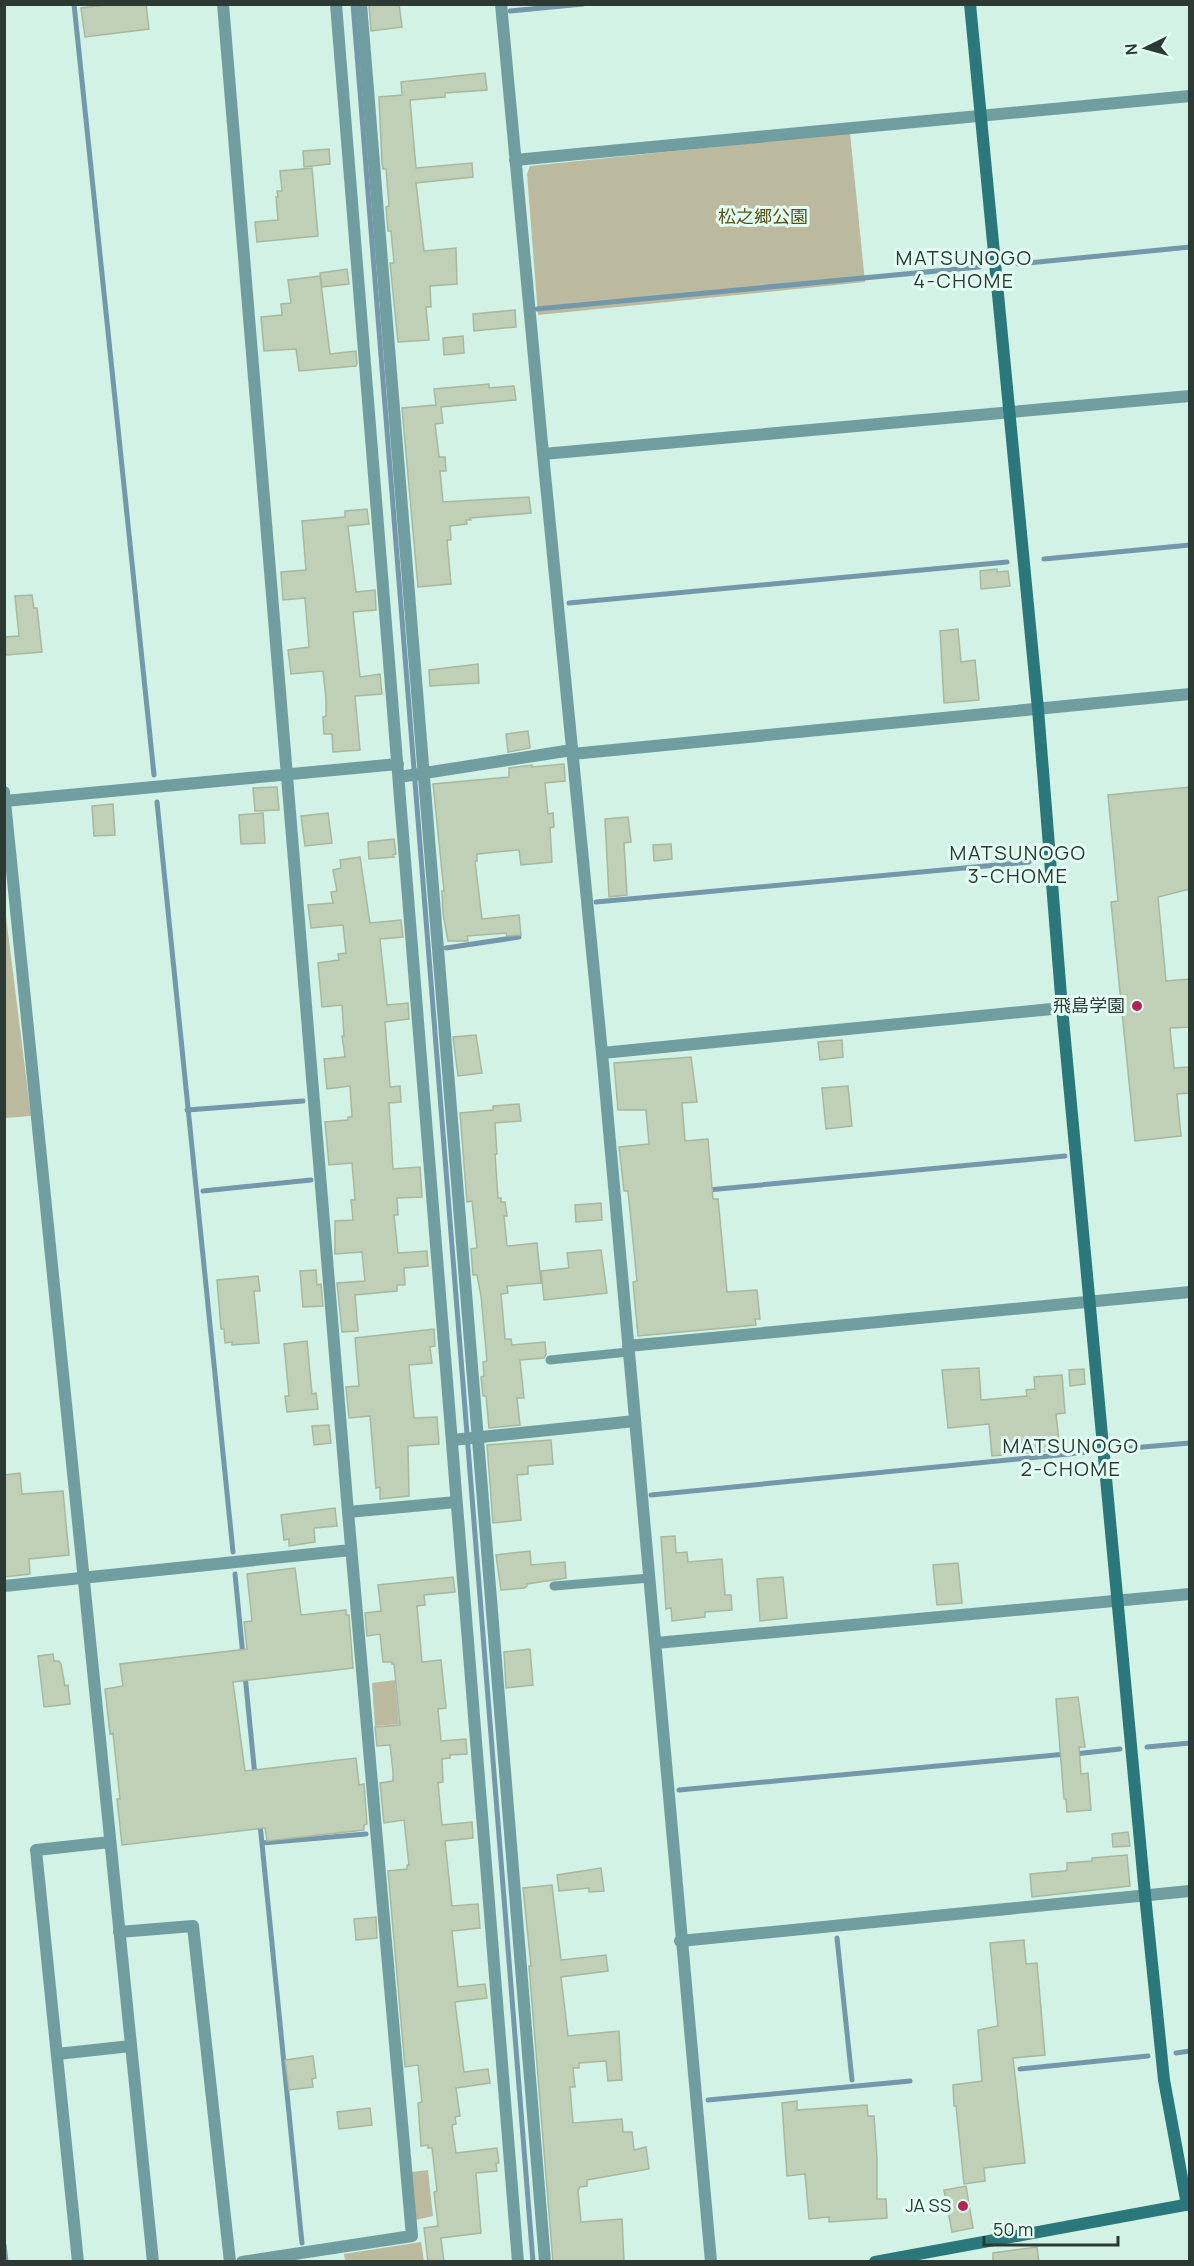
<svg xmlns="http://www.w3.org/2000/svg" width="1194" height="2266" viewBox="0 0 1194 2266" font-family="Manrope,'Noto Sans JP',sans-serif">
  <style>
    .green { fill: #bbb99e }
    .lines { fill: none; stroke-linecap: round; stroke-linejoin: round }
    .stream { stroke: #7397ab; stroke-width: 5 }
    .building { fill: #bfd0b7; stroke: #a7b89f; stroke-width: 1.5 }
    .lane { stroke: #6f9da0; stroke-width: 9 }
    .street { stroke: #6f9da0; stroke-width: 12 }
    .secondary { stroke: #2a787c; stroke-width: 12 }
    .poi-dot { fill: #b42455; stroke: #e3fef3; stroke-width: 2 }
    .labels { text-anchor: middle; stroke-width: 6; stroke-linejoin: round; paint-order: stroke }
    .park-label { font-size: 18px; fill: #585215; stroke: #e3fef3 }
    .poi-label { font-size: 18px; fill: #2d3a34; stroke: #e3fef3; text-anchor: end }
    .neighbourhood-label { font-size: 20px; letter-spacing: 1.5px; fill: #2d3a34; stroke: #e3fef3 }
  </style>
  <rect width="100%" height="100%" fill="#d1f2e5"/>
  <!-- green -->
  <path class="green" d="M850,133l15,149 -327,33 -11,-141 3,-8z
    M4,901l27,215 -26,2z
    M395,1680l4,44 -24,2 -3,-43z
    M428,2170l5,46 -18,4 -3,-48z
    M421,2242l3,19h-79l-1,-7z"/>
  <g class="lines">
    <!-- stream -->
    <path class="stream" d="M74,4l80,771
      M353,4l180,2258
      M510,11l73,-7
      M1018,264l172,-17
      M537,309l442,-42
      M1044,559l146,-14
      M569,603l438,-41
      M157,802l76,750
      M596,902l433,-40
      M446,948l73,-11
      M187,1110l116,-9
      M708,1190l357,-34
      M203,1191l108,-11
      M1119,1449l71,-6
      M651,1495l438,-43
      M235,1574l8,82
      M245,1675l10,101
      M1147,1747l43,-4
      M1075,1754l45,-5
      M679,1790l387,-36
      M260,1824l42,419
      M262,1843l104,-9
      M837,1938l15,142
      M1176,2053l14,-2
      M1020,2069l128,-13
      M708,2100l202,-19
      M4,2245l2,17"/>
  </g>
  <!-- building -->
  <path class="building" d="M113,4h33l3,25 -64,8 -4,-29z
    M369,4h30l3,23 -31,4z
    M485,73l2,17 -42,3v4l-35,3 6,68 56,-5 1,14 -57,6 8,68 32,-3 1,36 -27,2 1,21h-5l3,33 -31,2 -8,-79h4l-3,-32h-3l-2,-24 3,-1 -3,-37h-3l-1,-5 -3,-67 23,-2 -1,-13z
    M329,149l1,15 -26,3 -1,-16z
    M312,168l6,68 -61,6 -2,-20 23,-2 -2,-23h2l-1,-6h5l-2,-20z
    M347,269l2,15 -27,3 -2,-14z
    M320,276l10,78 26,-3 1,13 -1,2 -57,5 -3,-22 -32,2 -3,-34 21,-2 -1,-11 10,-1 -3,-23z
    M515,310l1,17 -42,4 -1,-17z
    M463,336l1,17 -20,2 -1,-17z
    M489,384v4l25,-2 2,14 -75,7 2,16 -8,1 4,33h6l1,14h-6l3,31 86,-5 2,16 -61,5 1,2h-5l1,4 -17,2 1,14h-4l4,44 -33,3 -16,-179 34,-3 -2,-16z
    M367,509l2,15 -21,2 8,66 19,-2 1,20 -23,2 7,65 20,-3 2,20 -27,2 5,54 -27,2 -1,-18h-8l-1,-17 3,-1v-17l-3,-28 -32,3 -3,-24 21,-3 -4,-49 -22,2 -2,-28 25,-2 -4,-49 43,-4v-6z
    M997,569v3l11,-1 2,15 -29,3 -1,-18z
    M32,595l2,13h3l5,44 -36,3 -2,-18 15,-1 -4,-40z
    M958,629l3,33 14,-2 4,40 -35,3 -4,-72z
    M478,664l1,19 -49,3 -1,-16z
    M528,731l2,17 -22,4 -2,-18z
    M564,764l1,17 -20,2 3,31 5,-1 1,14 -4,1 2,34 -31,3 -2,-15h-2l-40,4v7h-2l7,58 37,-4 2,20 -14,1 -1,-3 -39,3 1,5h-20l-5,-27 -1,-23h2l-11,-107 76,-7v-9l23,-3v2z
    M277,787l2,23 -24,1 -2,-23z
    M1190,787v102l-32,8 8,84 24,-2v48l-20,1 4,40 16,-1v26l-13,1 4,42 -46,5 -24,-239 7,-1 -10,-106z
    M113,804l2,31 -21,1 -2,-30z
    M263,813l2,30 -24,1 -2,-29z
    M328,813l4,30 -27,3 -4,-30z
    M628,817l3,25 -7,1 3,52 -18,2 -4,-78z
    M394,839l2,15 -3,1 1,2 -25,2 -1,-17z
    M671,844l1,15 -18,2 -1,-16z
    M360,857l10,66 31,-3 2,17 -23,2 7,66 21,-2 1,16 -24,3 5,65 10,-1 1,16 -12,1 4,66 27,-2 2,30 -25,1 1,17h-4l4,38 29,-2 1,15 -24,2 1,17h-8v6l-42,4 3,36 -16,1 -5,-49 28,-2 -3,-29 -27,2v-33l18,-1 -2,-20h4l-3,-37 -23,2 -4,-43 23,-2v-3h4l-2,-31 -23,3 -3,-30 21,-2 -3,-21h2l-2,-31 -20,2 -4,-44 21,-3 -1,-6 8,-1 -3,-28 -32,3 -3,-23 25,-2 -2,-11 6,-1 -4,-21 8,-2 -1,-8z
    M476,1035l6,38 -24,3 -5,-39z
    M842,1040l1,17 -23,3 -2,-18z
    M691,1057l6,45 -15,1 3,38 23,-2 5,60h5l9,93 30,-2 3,29h-5l1,6 -118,11 -5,-54 4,-1 -9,-90h-4l-5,-44 30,-3 -3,-34h-28l-4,-47z
    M848,1086l4,40 -26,3 -4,-41z
    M519,1104l2,17 -26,2 2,31h-2l3,44h3v4h4l2,14h-3l3,30 30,-3 4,40 -34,3 1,7 -7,1 4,45h6l1,6 33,-3 1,12 -2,4 -24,2 4,38h-7l3,27 -31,3 -3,-32h-3l-2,-19 3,-1 -1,-14 4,-1 -6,-65 -4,-21h-4l-2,-26 6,-1 -5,-47 -5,1 -7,-89 33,-3v-4z
    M601,1203l1,17 -26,2 -1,-17z
    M601,1250l6,43 -63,7 -3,-29 28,-3 -2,-15z
    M316,1270l1,15 4,-1 2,22 -20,1 -3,-36z
    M258,1276l2,15h-6l5,52 -27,2v-3l-7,1 -1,-14h-3l-4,-49z
    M434,1329l1,17 -5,1 2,16 -23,2 5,53 23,-1 2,27 -31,2 1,50 -29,3v-12l-4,1 -6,-72 -21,2 -3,-31 13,-1 -4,-48z
    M307,1341l5,53 4,-1 2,16 -31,3 -2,-16h4l-5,-52z
    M979,1368l2,32 46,-4 -1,-6 9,-1 -1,-12 28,-2 3,38 -9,1 4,36 -68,6 -3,-32 -41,4 -6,-58z
    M1084,1369l1,15 -15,2 -1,-16z
    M329,1425l2,18 -17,2 -2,-19z
    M551,1440l2,24 -25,2v8l-11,1 4,45 -28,3 -6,-78z
    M20,1473l2,21 41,-3 6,64 -40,4 1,15 -26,3v-102z
    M335,1508l2,18 -23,2 1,14 -26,4v-7l-5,1 -3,-25z
    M675,1536l1,17 11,-1 1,10 34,-3 3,36h6l1,15 -27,2v5l-33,4 -1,-13 -5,1 -5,-72z
    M530,1551l1,14 34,-3 1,16 -39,6v2l-3,2 -23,2 -5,-35z
    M958,1563l4,40 -25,2 -4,-40z
    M295,1568l6,47 45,-5v5h3l4,53 -120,14 12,89 111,-13 3,27 5,-1 3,40 -3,1v5l-97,11 -2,-13 -143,17 -5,-46h3l-7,-66 -3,1 -5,-45 18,-3 -3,-22 127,-15 -3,-27 8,-1 -5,-47z
    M453,1577l2,15 -31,3 1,10 -8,1 5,56 19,-2 5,48 -8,1 3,32 25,-2 1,15 -17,1v3l-8,1 1,23 -5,1 4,42 30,-3 1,16 -28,3 7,65 26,-2 2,24 -28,3 6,56 27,-3 2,14 -32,4 9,70 24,-3 2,14 -34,5 4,28 -5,1 1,7 -4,1 4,28 41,-5 2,15h-3l1,8 -21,2 5,60 -40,5 3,24h-16l-4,-34 14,-2 -4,-34 3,-1 -5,-43h-4v-3l-7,1 -3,-43 4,-1 -4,-37 -13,2 -17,-196 19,-2v-4h2l-5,-45 -20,3 -4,-40 13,-2v-9l-3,-27 -13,1 -2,-19 25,-2 -6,-61h-2v-2h-9l-3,-28 -13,2 -2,-23 16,-2 -3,-26z
    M783,1577l4,41 -27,3 -3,-42z
    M530,1649l3,36 -27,3 -2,-36z
    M53,1654l1,7h5l2,3 4,22 3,-1 2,19 -26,3 -6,-51z
    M1078,1697l7,50h-6l2,27 7,-1 3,37 -24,2 -1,-13h-2l-8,-100z
    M1128,1832l2,14 -17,1 -1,-13z
    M1127,1855l3,31 -98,11 -2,-23 35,-3 2,-1v-7l25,-2v-3z
    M601,1868l3,23 -15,1v-4l-30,3 -2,-16z
    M552,1885l9,75 45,-5 2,16 -47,6 7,59 51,-5 3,49 -14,1 -2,-20 -27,2v5h-6l2,19h-5l3,36 49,-4 1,13h9l2,18 12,-3 3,22 -62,11v6l-7,1 -2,4 3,31 41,-3 2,43h-71l-24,-296h2l-8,-78z
    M376,1917l1,21 -21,2 -2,-21z
    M1024,1940l2,24 11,-1 8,92 -32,3 12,105 -41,5 1,13 -21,3 -8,-78h-2l-1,-21 29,-4 -4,-51 20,-4 -8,-83z
    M313,2056l3,22 -4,1 1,8 -24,3 -4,-30z
    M797,2101v9l70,-5 1,11h6l3,42v41h9l1,19 -58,4v-5l-20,2 -4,-45 -18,2 -5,-73z
    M370,2108l2,17 -33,4 -2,-17z
    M966,2186l7,42 -21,4 -8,-42z
    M1037,2247l2,15h-46v-9z"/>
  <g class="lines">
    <!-- lane -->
    <path class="lane" d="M550,1360l78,-8
      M554,1586l96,-8"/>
    <!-- street -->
    <path class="street" d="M223,4l125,1508 64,724 -170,26
      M336,4l182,2258
      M361,4l184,2258
      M501,4l42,450 59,599 109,1209
      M515,160l675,-64
      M543,454l647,-58
      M572,754l618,-60
      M399,777l173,-27
      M4,792l149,1470
      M5,801l393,-37
      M602,1053l460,-45
      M628,1346l562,-54
      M452,1440l183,-19
      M348,1512l108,-10
      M4,1586l347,-36
      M656,1643l534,-49
      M119,1932l74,-6 37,336
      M680,1941l510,-50
      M57,2054l74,-8
      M78,2262l-42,-412 74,-8"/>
    <!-- secondary -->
    <path class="secondary" d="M970,4l68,705 24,299 83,887 19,185 23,125
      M875,2262l315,-58"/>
  </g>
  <!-- markers -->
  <g class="poi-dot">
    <circle cx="1137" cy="1006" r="6"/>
    <circle cx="963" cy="2206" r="6"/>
  </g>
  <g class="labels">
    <!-- park labels -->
    <g class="park-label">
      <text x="763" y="223">松之郷公園</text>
    </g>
    <!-- poi labels -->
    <g class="poi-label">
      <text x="1125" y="1012">飛島学園</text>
      <text x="951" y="2212">JA SS</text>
    </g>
    <!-- neighbourhood labels -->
    <g class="neighbourhood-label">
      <text x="964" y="265">MATSUNOGO<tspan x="964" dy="23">4-CHOME</tspan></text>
      <text x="1018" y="860">MATSUNOGO<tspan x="1018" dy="23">3-CHOME</tspan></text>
      <text x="1071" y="1453">MATSUNOGO<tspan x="1071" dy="23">2-CHOME</tspan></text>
    </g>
  </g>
  <!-- border -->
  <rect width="1194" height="2266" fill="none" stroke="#2d3a34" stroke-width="12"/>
  <!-- north arrow -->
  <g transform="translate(1146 48) rotate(265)" stroke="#e3fef3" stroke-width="4.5" paint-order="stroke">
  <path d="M0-4.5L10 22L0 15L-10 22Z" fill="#2d3a34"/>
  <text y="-9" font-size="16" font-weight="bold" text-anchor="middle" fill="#2d3a34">N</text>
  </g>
  <!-- scale -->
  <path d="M984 2236v9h134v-9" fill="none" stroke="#2d3a34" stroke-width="3"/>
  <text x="993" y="2236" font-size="18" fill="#2d3a34" stroke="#e3fef3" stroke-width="4.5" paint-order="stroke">50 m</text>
</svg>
